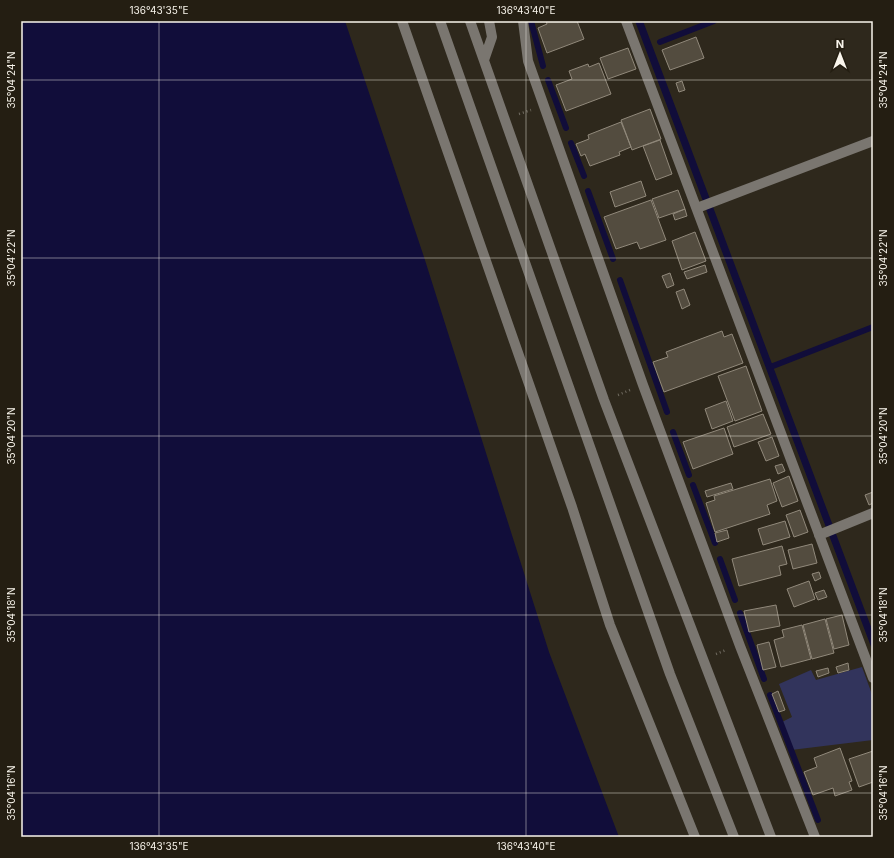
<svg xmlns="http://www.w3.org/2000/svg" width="894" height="858" viewBox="0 0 894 858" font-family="Inter,sans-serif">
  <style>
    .green { fill: #32345c }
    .water { fill: #110d3a }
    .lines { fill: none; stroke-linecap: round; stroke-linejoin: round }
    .stream { stroke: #110d3a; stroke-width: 6 }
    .building { fill: #534c3f; stroke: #91897b }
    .path { stroke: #716c61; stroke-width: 2.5; stroke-dasharray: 1 3; stroke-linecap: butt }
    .minor { stroke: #7a7670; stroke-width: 10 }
    .ticks { fill: none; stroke: #f9f5ec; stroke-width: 1; stroke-opacity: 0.45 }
    .neatline { fill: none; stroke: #f9f5ec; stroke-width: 1.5 }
    .ticks-label { font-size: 10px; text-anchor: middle; fill: #f9f5ec }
  </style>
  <rect width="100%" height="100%" fill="#2e281c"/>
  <!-- green -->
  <path class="green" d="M862,667l11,30v43l-82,10 -11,-27 12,-6 -13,-33 32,-14 5,10z"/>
  <!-- water -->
  <path class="water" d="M21,21h324l79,236 125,395 70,185h-598z
    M635,21h8l230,611v20z"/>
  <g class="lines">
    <!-- stream -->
    <path class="stream" d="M531,21l12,45
      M660,42l54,-21
      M548,80l18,48
      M571,143l13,33
      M588,191l25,68
      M620,280l47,132
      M773,366l100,-39
      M673,432l16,43
      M693,485l22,58
      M720,559l15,41
      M740,613l24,66
      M770,695l48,125"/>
  </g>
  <!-- building -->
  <path class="building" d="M546,21h31l7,18 -37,14 -9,-25 9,-4z
    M696,37l8,21 -34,12 -8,-20z
    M628,48l8,21 -28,10 -8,-21z
    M599,63l12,31 -45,17 -10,-26 16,-6 -3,-8 19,-7 1,3z
    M682,81l3,9 -6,2 -3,-9z
    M650,109l11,30 -29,11 -11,-30z
    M621,122l10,25 -12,5 1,3 -30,11 -5,-12 -4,2 -5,-12 13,-5 -1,-4z
    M660,140l12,34 -16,6 -13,-34z
    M641,181l5,15 -31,11 -5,-15z
    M678,190l7,19 -26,9 -7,-19z
    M651,200l15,40 -26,9 -3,-7 -21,7 -12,-32z
    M685,209l2,7 -12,4 -2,-6z
    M695,232l11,29 -24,9 -10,-29z
    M705,265l2,7 -20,7 -3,-7z
    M670,273l4,12 -7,3 -5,-12z
    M684,289l6,16 -8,4 -6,-17z
    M722,331l2,6 8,-3 11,29 -79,29 -11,-30 15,-5 -2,-5z
    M746,366l16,45 -27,10 -17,-45z
    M726,401l7,20 -21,8 -7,-20z
    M763,414l8,20 -37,13 -7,-20z
    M724,428l9,26 -40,15 -10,-27z
    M772,437l7,19 -13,5 -8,-19z
    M782,464l3,7 -7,3 -3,-8z
    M789,476l9,25 -16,6 -9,-24z
    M770,479l7,22 -10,4 3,9 -55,18 -9,-29 9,-3 -1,-4z
    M731,483l2,6 -26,8 -2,-6z
    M873,492v11l-4,2 -4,-10z
    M800,510l8,22 -14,5 -8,-22z
    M785,521l5,16 -27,8 -5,-16z
    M727,530l2,8 -12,4 -2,-9z
    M812,544l5,19 -24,6 -5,-19z
    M782,546l5,18 -8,2 2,9 -42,11 -7,-27z
    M819,572l2,6 -6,3 -3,-7z
    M809,581l6,18 -21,8 -7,-18z
    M824,590l3,7 -9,3 -3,-7z
    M776,605l4,21 -31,6 -5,-21z
    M842,615l7,30 -15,4 -8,-30z
    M825,619l9,34 -22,6 -9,-34z
    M802,625l9,34 -30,8 -7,-27 10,-3 -2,-7z
    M769,642l7,25 -13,3 -6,-25z
    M848,663l1,7 -11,3 -2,-6z
    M828,668l1,5 -11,4 -2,-6z
    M778,691l7,19 -6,2 -7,-18z
    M840,748l12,33 -3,1 3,8 -17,6 -2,-8 -20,7 -9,-23 13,-5 -3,-9z
    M873,751v31l-14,5 -10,-28z"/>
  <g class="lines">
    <!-- path -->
    <path class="path" d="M519,114l12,-4
      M618,395l12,-5
      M716,654l10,-4"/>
    <!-- minor -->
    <path class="minor" d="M402,21l170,486 38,118 85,212
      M440,21l230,653 64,163
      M470,21l134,379 167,437
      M523,21l5,40 115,324 97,261 75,191
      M626,21l247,657
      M484,60l8,-23 -3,-16
      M697,208l176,-67
      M819,535l54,-22"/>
  </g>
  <!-- ticks -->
  <path class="ticks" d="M159,21v816M526,21v816M21,80h852M21,258h852M21,436h852M21,615h852M21,793h852"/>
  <!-- border -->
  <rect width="894" height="858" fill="none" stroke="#241e12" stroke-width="44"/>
  <!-- north arrow -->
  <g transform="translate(840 54)" stroke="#241e12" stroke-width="3" paint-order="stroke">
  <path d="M0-3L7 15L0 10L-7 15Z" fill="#f9f5ec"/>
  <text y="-6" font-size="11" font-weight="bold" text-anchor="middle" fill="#f9f5ec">N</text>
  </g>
  <rect x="22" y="22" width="850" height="814" class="neatline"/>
  <g class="ticks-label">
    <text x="159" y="14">136°43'35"E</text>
    <text x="526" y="14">136°43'40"E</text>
    <text transform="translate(11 80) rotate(-90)" y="4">35°04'24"N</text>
    <text transform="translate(883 80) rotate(-90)" y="4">35°04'24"N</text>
    <text transform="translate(11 258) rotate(-90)" y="4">35°04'22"N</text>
    <text transform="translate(883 258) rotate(-90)" y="4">35°04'22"N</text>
    <text transform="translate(11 436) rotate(-90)" y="4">35°04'20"N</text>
    <text transform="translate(883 436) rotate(-90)" y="4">35°04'20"N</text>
    <text transform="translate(11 615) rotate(-90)" y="4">35°04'18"N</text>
    <text transform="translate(883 615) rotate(-90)" y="4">35°04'18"N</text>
    <text transform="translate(11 793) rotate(-90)" y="4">35°04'16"N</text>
    <text transform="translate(883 793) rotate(-90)" y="4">35°04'16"N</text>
    <text x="159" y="850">136°43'35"E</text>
    <text x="526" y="850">136°43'40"E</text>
  </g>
</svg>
